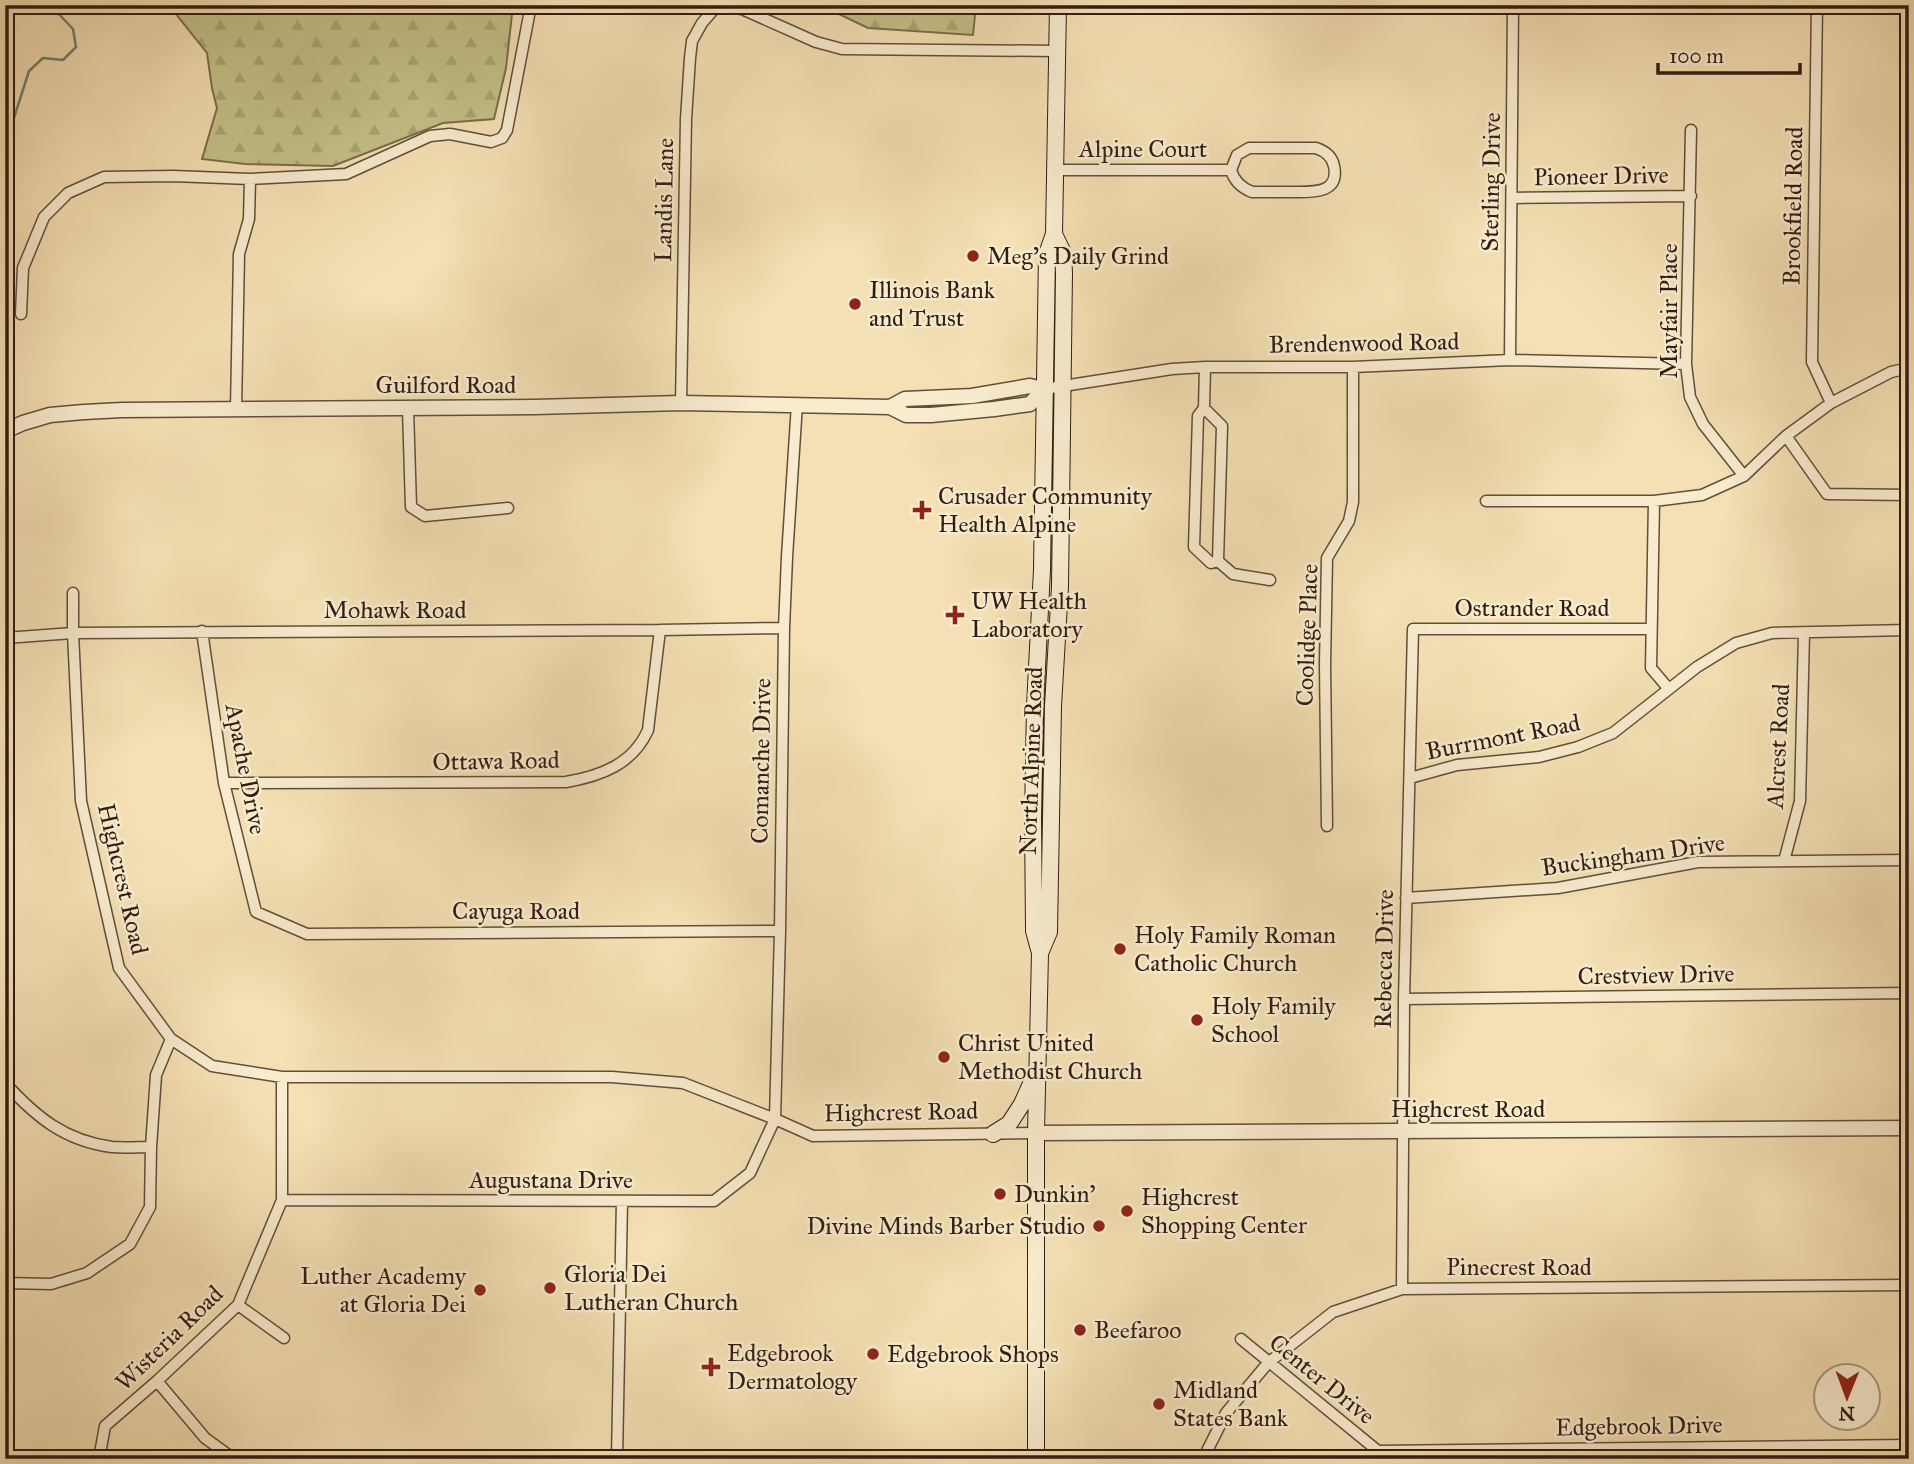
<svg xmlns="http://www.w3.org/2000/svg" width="1914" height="1464" viewBox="0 0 1914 1464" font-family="'IM FELL Great Primer',serif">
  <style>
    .forest { fill: url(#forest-firs); stroke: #7a6e4c; stroke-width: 2 }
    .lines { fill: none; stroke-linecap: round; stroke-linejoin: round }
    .stream { stroke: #727e6b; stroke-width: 2.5 }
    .minor-casing { stroke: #624e3a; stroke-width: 13 }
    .tertiary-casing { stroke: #624e3a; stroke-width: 17 }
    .secondary-casing { stroke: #311d12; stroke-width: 18 }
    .minor { stroke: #f8ebce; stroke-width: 10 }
    .tertiary { stroke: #f8ebce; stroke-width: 14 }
    .secondary { stroke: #f8ebce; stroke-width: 16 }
    .poi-dot { fill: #8f2418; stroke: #f8ebce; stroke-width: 2.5 }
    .labels { text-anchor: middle; stroke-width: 5; stroke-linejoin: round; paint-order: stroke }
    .street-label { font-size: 24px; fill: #311d12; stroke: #f8ebce }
    .poi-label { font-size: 24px; fill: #311d12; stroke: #f8ebce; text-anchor: start }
  </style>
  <defs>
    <pattern id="forest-firs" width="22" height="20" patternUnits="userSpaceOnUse" patternTransform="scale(1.75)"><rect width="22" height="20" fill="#c4c087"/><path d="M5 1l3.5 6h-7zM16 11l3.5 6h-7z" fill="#a9a574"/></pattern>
  </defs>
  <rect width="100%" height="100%" fill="#f4e0b4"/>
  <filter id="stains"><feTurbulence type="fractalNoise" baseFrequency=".00286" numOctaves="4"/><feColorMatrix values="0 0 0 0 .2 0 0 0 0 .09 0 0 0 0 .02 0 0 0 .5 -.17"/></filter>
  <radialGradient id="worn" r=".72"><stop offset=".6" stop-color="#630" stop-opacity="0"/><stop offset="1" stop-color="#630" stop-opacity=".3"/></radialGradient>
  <!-- forest -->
  <path class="forest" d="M160,5h353l-7,63 -12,51 -51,4 -110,43 -88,-2 -43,-5 15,-51 -5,-20 -5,-35 -32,-40z
    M820,5h156l-3,30 -105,-7z"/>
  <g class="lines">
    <!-- stream -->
    <path class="stream" d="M5,135l7,-11 17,-53 14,-13 20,2 13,-13 -3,-18 -17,-18 -10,-6"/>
    <defs>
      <path id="minor" d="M713,5l29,4 74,33 26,7 215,2
        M1817,5l-5,357 19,41
        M1691,130l-5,234 4,33 13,27 41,52
        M1249,148h67c9,3 16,8 18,18 6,29 -24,26 -43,26 -13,0 -26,0 -39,0 -10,-4 -18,-11 -21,-22l6,-15z
        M1055,170h176
        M1512,198l179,-2
        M21,314l2,-46 21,-51 24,-24 36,-16 69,-1 77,3 96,-5 84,-38 20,-2 41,8 11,-4 5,-8 24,-125
        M1510,360l3,-355
        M1044,389l128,-20 33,-2h148l157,-7 176,4
        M681,403l5,-284 4,-61 2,-17 10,-18 14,-16
        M1204,408l18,18 -4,135 -7,2 -17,-16 4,-131 6,-8 1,-41
        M236,409l3,-155 10,-35 1,-40
        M408,409l3,98 14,9 83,-8
        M1786,436l41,58 82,1
        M1486,501h168l48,-6 42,-19 42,-40 45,-33 60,-31 18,-4
        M1654,501l-3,167 17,20
        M1218,561l15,13 37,6
        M73,593v40l8,168 38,167 52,71 41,27 70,11h330l71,6 92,36 38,17 223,-3
        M202,631l22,152 32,129 51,22 473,-3
        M5,638l68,-5 587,-3 124,-2
        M1410,778l47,-13 82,-8 39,-10 35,-14 84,-66 39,-24 36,-10 137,-3
        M224,783l342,-1c35,-6 67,-18 82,-52l12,-100
        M1327,826l-2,-162 2,-106 22,-37 4,-19v-135
        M1784,861l16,-60 4,-168
        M1406,898l152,-10 140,-26 211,-2
        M1404,999l505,-6
        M5,1083c31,34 60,58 107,64 13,1 26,0 39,0
        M282,1200l432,1 36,-28 25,-54 5,-188 4,-303 3,-71 10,-153
        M5,1283l46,1 36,-11 43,-29 20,-37 1,-60 5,-72 15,-36
        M1402,1289l2,-290 9,-370h238
        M238,1305l46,33
        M1241,1339l137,112
        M157,1381l48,57 29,21
        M1378,1451l531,-6
        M99,1459l6,-33 52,-45 81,-76 44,-105v-123
        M617,1459l5,-258
        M1203,1459l23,-46 42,-50 65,-51 69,-23 507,-4"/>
      <path id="tertiary" d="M890,407l15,-8 67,-3 58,-10 14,3
        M5,431l18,-8 27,-8 34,-3 38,-2 413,-3 146,-4 209,4 16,8h25l63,-6 36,-5 14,-15
        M1036,1133l873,-5"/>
      <path id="secondary" d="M1040,953l9,-21 4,-226 7,-119 4,-314 -1,-20 -9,-19
        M993,1134l16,-10 13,-20 12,-27
        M1036,1459v-326l4,-180 -6,-22 -1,-112 2,-113 7,-136 5,-316 7,-20 4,-229"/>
    </defs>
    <!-- minor casing -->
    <use href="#minor" class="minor-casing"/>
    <!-- tertiary casing -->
    <use href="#tertiary" class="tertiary-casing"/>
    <!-- secondary casing -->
    <use href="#secondary" class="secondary-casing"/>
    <!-- minor -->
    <use href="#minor" class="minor"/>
    <!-- tertiary -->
    <use href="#tertiary" class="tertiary"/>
    <!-- secondary -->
    <use href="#secondary" class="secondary"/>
  </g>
  <!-- markers -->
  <g class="poi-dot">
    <circle cx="973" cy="256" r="7"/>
    <circle cx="855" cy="304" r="7"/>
    <path d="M918.5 499.5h7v7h7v7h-7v7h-7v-7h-7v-7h7z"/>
    <path d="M951.5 604.5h7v7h7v7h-7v7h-7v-7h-7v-7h7z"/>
    <circle cx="1120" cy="949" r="7"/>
    <circle cx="1197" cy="1020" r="7"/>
    <circle cx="944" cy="1057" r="7"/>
    <circle cx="1000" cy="1194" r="7"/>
    <circle cx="1127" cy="1211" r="7"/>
    <circle cx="1099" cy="1226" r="7"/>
    <circle cx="550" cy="1288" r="7"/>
    <circle cx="480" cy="1290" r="7"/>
    <circle cx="1080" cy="1330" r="7"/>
    <circle cx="873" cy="1354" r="7"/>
    <path d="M707.5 1356.5h7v7h7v7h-7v7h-7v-7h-7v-7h7z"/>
    <circle cx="1159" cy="1404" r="7"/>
  </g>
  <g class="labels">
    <!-- street labels -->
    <g class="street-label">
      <text x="1143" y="157">Alpine Court</text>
      <text transform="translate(1601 176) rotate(-1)" y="8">Pioneer Drive</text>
      <text transform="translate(1491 182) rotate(-89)" y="8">Sterling Drive</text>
      <text transform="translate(664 200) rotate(-89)" y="8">Landis Lane</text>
      <text transform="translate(1793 206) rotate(-89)" y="8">Brookfield Road</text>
      <text transform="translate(1669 311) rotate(-90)" y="8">Mayfair Place</text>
      <text transform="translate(1364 343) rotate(-1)" y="8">Brendenwood Road</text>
      <text x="446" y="393">Guilford Road</text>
      <text x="1532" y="616">Ostrander Road</text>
      <text x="395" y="618">Mohawk Road</text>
      <text transform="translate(1307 635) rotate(-88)" y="8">Coolidge Place</text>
      <text transform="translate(1503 737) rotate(-11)" y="8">Burrmont Road</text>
      <text transform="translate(1778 746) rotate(-87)" y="8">Alcrest Road</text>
      <text transform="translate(496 761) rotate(-1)" y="8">Ottawa Road</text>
      <text transform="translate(761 761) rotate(-89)" y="8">Comanche Drive</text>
      <text transform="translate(1031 761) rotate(-88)" y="8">North Alpine Road</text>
      <text transform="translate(246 769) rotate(79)" y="8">Apache Drive</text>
      <text transform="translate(1633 855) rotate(-8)" y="8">Buckingham Drive</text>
      <text transform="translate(123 879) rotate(77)" y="8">Highcrest Road</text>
      <text x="516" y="919">Cayuga Road</text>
      <text transform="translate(1384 959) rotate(-89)" y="8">Rebecca Drive</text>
      <text transform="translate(1656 975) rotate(-1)" y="8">Crestview Drive</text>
      <text x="1468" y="1117">Highcrest Road</text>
      <text transform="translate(901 1112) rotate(-1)" y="8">Highcrest Road</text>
      <text x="551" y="1188">Augustana Drive</text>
      <text x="1519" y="1275">Pinecrest Road</text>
      <text transform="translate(169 1338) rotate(-44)" y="8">Wisteria Road</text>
      <text transform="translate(1322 1379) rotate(39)" y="8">Center Drive</text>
      <text transform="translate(1639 1426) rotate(-1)" y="8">Edgebrook Drive</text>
    </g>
    <!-- poi labels -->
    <g class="poi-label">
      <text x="987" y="264">Meg's Daily Grind</text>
      <text x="869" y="298">Illinois Bank<tspan x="869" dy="28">and Trust</tspan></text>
      <text x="938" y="504">Crusader Community<tspan x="938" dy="28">Health Alpine</tspan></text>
      <text x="971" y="609">UW Health<tspan x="971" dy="28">Laboratory</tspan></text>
      <text x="1134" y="943">Holy Family Roman<tspan x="1134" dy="28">Catholic Church</tspan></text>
      <text x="1211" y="1014">Holy Family<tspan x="1211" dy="28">School</tspan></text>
      <text x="958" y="1051">Christ United<tspan x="958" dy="28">Methodist Church</tspan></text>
      <text x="1014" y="1202">Dunkin'</text>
      <text x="1141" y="1205">Highcrest<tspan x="1141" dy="28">Shopping Center</tspan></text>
      <text x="1085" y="1234" text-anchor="end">Divine Minds Barber Studio</text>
      <text x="564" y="1282">Gloria Dei<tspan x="564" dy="28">Lutheran Church</tspan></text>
      <text x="466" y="1284" text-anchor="end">Luther Academy<tspan x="466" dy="28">at Gloria Dei</tspan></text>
      <text x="1094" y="1338">Beefaroo</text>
      <text x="727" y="1361">Edgebrook<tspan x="727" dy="28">Dermatology</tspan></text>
      <text x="887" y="1362">Edgebrook Shops</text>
      <text x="1173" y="1398">Midland<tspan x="1173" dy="28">States Bank</tspan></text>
    </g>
  </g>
  <!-- margin -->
  <rect width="1914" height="1464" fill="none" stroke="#f4e0b4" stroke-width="28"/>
  <rect x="7" y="7" width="1900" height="1450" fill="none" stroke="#311d12" stroke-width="3.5"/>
  <rect x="14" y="14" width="1886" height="1436" fill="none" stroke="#311d12" stroke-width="2"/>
  <!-- north arrow -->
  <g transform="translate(1847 1397) rotate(181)"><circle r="33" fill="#f8ebce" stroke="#a89983" stroke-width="2"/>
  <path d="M0-5L12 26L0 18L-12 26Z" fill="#8f2418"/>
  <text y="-10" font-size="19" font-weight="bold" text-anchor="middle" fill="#311d12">N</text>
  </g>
  <!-- scale -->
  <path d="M1658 63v10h142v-10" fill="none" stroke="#311d12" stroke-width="3.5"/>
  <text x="1669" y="63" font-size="21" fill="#311d12" stroke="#f8ebce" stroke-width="5" paint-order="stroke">100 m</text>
  <rect width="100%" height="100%" filter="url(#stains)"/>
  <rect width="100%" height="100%" fill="url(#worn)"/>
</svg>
